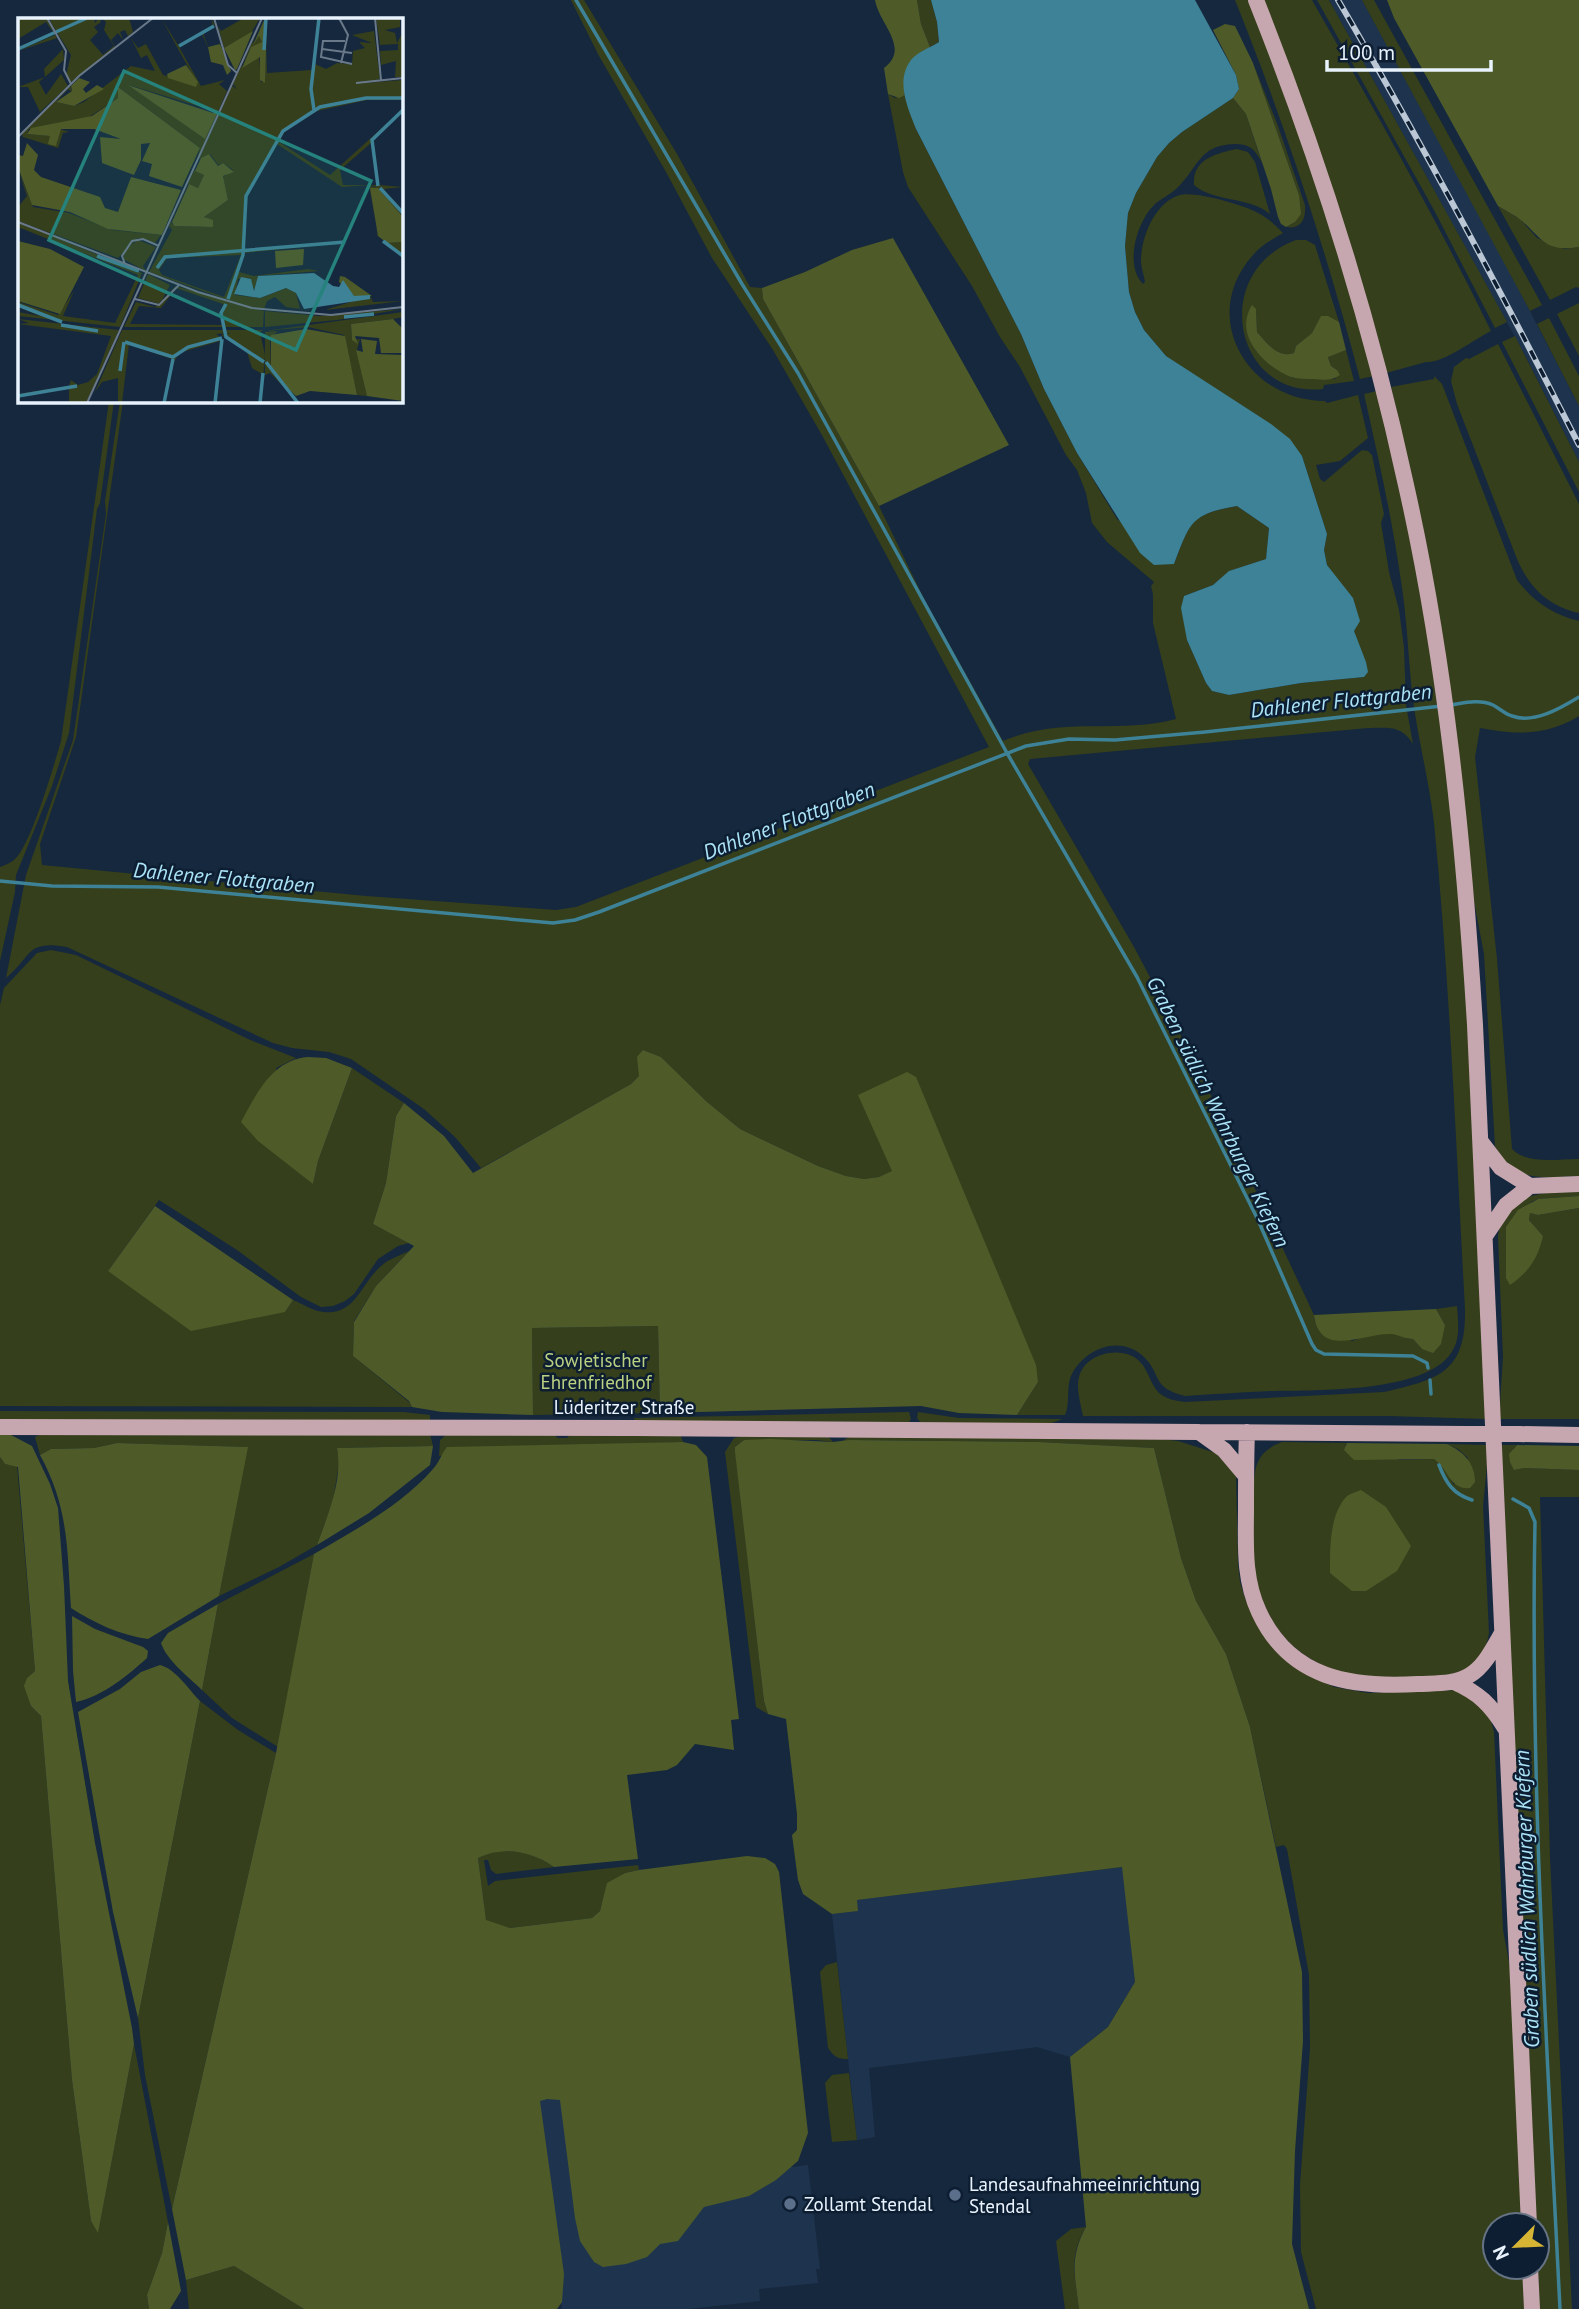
<svg xmlns="http://www.w3.org/2000/svg" width="1579" height="2309" viewBox="0 0 1579 2309" font-family="'PT Sans',sans-serif">
  <style>
    .built { fill: #1e344e }
    .green { fill: #353f1b }
    .forest { fill: #4e5b29 }
    .water { fill: #3e8297 }
    .lines { fill: none; stroke-linecap: round; stroke-linejoin: round }
    .stream { stroke: #3e8297; stroke-width: 3.5 }
    .major { stroke: #c7a7af; stroke-width: 16 }
    .rail-casing { stroke: #bbc7d4; stroke-width: 6 }
    .rail { stroke: #0d1e32; stroke-width: 3.5; stroke-dasharray: 10; stroke-linecap: butt }
    .major-bridge { stroke: #c7a7af; stroke-width: 16 }
    .service-dot { fill: #5c6f8a; stroke: #0d1e32; stroke-width: 2.5 }
    .labels { text-anchor: middle; stroke-width: 5; stroke-linejoin: round; paint-order: stroke }
    .park-label { font-size: 19px; fill: #bbd182; stroke: #0d1e32 }
    .street-label { font-size: 19px; fill: #e9f3fe; stroke: #0d1e32 }
    .poi-label { font-size: 19px; fill: #e9f3fe; stroke: #0d1e32; text-anchor: start }
    .water-label { font-size: 21px; font-style: italic; fill: #abe3f7; stroke: #0d1e32 }
    .inset-river { fill: none; stroke: #3e8297; stroke-width: 3.5 }
    .inset-road { fill: none; stroke: #6a798a; stroke-width: 2 }
    .view { fill: #25827c; fill-opacity: 0.15; stroke: #25827c; stroke-width: 3.5 }
    .inset-edge { fill: none; stroke: #e9f3fe; stroke-width: 3.5 }
  </style>
  <rect width="100%" height="100%" fill="#16283d"/>
  <!-- built -->
  <path class="built" d="M1329,0h33l142,261 75,145v56l-54,-107z
    M1123,1867l12,115 -27,45 -38,30 -33,-10 -168,21 6,69 -18,3 -25,-226 25,-3 -1,-11z
    M571,2092l16,101 221,-28 12,104h-4l2,14 -59,6 1,12 -72,8h-126l-27,-213z"/>
  <!-- green -->
  <path class="green" d="M571,0h13l93,154 73,133 12,1 1,11 116,207 45,93 79,142c61,-26 113,-6 173,-22l-23,-96v-29l-2,-8 3,-4 -47,-40 -15,-19 -6,-30 -9,-23 -11,-15 -46,-88 -20,-30 -28,-51 -64,-99 -5,-15 -15,-78 7,4 10,-3 11,34 105,205 23,55 33,64 40,66 57,45c17,-43 15,-49 63,-58l32,22 -3,31 -36,12 -17,14 -29,11 3,44 19,43 6,8 17,4 72,-12 63,-6 -6,-33 -20,-64 -11,-15 -3,-15 3,-16 -25,-78 -136,-100 -22,-26 -9,-18 -6,-20 -4,-46 3,-33 8,-20 21,-36 12,-14 13,-11 51,-34 13,16 16,49c-7,-14 -12,-19 -28,-19 -36,1 -36,25 -58,45 -6,6 -15,9 -22,16 -17,17 -30,60 -11,79l2,-2c-1,-7 -4,-14 -4,-21 0,-24 14,-59 39,-66 15,-4 64,10 78,18 10,5 17,12 25,20 -10,6 -22,12 -30,22 -55,61 -6,146 72,146l2,2 31,-8 10,43 -28,23 -24,4 4,14 4,3 38,-32 6,1 4,4 12,59 -3,9 8,49 10,38 5,37 2,58 7,39c-12,-19 -24,-16 -45,-16l-338,31 -2,5 106,183 64,121 116,247 1,7 37,19c12,-4 30,-9 43,-7 7,2 11,5 18,5l9,10 23,-24 -9,-16 21,-3c1,16 4,33 -6,47 -26,40 -136,37 -180,38 -28,1 -57,3 -86,5 -35,-9 -22,-21 -42,-40 -23,-21 -56,-8 -70,16 -8,13 -2,30 -8,43h-48l21,-33 -145,-211 -14,6 -15,2 -18,-3 -28,-10 -78,-37 -34,-28 -45,-44 -18,-7 -4,26 -8,8 -150,84 -26,-31 -31,-28 -73,-50 -22,-7 -37,-4 -19,-5 -206,-96c-42,-7 -34,9 -61,31l20,-103 47,-135 33,-226 -1,-13 15,-100h3l-47,336 -36,107 2,21 324,31 190,14 20,-3 413,-160 -166,-310 -50,-87 -61,-92 -46,-86 -67,-116z
    M917,0h14l6,22 2,20 -9,5 -9,-23z
    M1235,0h14l65,175 41,134 19,67 -14,3c-34,-129 -75,-255 -125,-379z
    M1264,0h48c62,109 124,218 179,331 -16,8 -49,33 -65,31l-40,11z
    M1317,0h12l178,322 -12,6 -61,-118z
    M1362,0h12l168,305 -12,6z
    M1253,63l25,63 27,79c1,13 -3,25 -19,22l9,-5 4,-27z
    M1237,149l11,3 7,10 15,52c-21,-18 -55,-11 -76,-29 -2,-26 23,-32 43,-36z
    M1498,206l22,13 17,19 28,11 14,-2v41l-3,-1 -26,13z
    M1296,240h10l9,5 24,77 -18,-5 -9,16 -16,13 -2,7c-16,6 -27,-10 -37,-21l-1,-22 -9,21 9,20 37,27 42,1 2,-9 -6,-4 -3,-10 18,-6 8,31 -30,4 -1,4c-89,10 -114,-117 -27,-149z
    M1579,303v53l-22,-42z
    M1549,318l30,58v30l-42,-82z
    M1515,336l64,126v30l-77,-150z
    M1498,344l81,160v109c-31,-7 -50,-26 -62,-54l-60,-155 -6,-23 3,-14 12,-9 3,1z
    M1434,376l8,8 75,196c17,22 35,34 62,41v95c-32,20 -63,19 -99,12l-5,29 22,202 15,190c16,16 45,10 67,10v17c-35,1 -67,8 -84,-30l-11,-192 -11,-58 -32,-268 -22,-119 -28,-122 43,-8z
    M1377,391c26,111 51,223 65,337 28,229 33,461 44,691l-97,-3h-306c-4,-20 -12,-42 8,-56 15,-10 39,-11 51,4 7,9 9,21 17,29 7,6 17,8 26,9l199,-10c56,-13 82,-20 81,-83 -9,-162 -15,-325 -31,-486 -5,-44 -17,-87 -22,-131 -4,-37 -5,-74 -11,-111 -9,-63 -23,-125 -37,-187z
    M109,401h5l-14,102 -3,6 -28,224 -17,53 -36,89 -1,17 -15,69v-94c5,-2 11,-4 15,-8 16,-14 39,-94 46,-118z
    M51,950l25,5 172,84 48,19 -20,10 37,116 5,-23 34,-93 52,35 -8,13 -10,67 -13,41 36,19 -11,3 -20,13 -24,35 -9,7 -12,5 -12,1 -20,-10 -64,-47 -78,-50 -51,71 177,41 8,-12c10,4 20,11 30,12 32,4 38,-28 57,-45 8,-8 19,-11 29,-16l-33,35 -22,35 -1,35 56,46 3,5 -412,-1v-401l4,-17 33,-35z
    M1579,1191v5l-41,3 -7,3 -21,82c19,-13 25,-27 33,-48l-14,-16 1,-7 8,2 41,-7v211h-80l4,-62 -5,-121c7,-45 44,-43 81,-45z
    M658,1326l2,87 -127,2 -1,-87z
    M0,1411l404,1 26,3v5h-430z
    M909,1412l2,7 -2,3 -274,-1 -1,-3z
    M918,1412l41,6 103,1 -10,4h-131l-4,-5z
    M430,1434l3,12 -96,2 2,15 -6,38 -16,44 -38,22 -60,29 28,-149 -130,-4 -23,5 -43,1 -11,6 -5,-18 4,-2z
    M447,1434h106l5,4h9l3,-4h110l3,8 -124,4 -120,10 1,-16z
    M827,1435l6,7 -17,-2h-72l-9,7 29,254 4,13 -12,-7 -31,-255 9,-14 9,-2z
    M849,1437l304,1 25,3 38,12 20,23 2,88 2,18 5,16 21,41 39,34 29,14 34,6 91,-3 18,10 14,21 3,11 9,198 8,43 11,252h-27v42h29l1,42h-209l-15,-57 -1,-67 10,-137 -1,-73 -22,-126 -3,-4 -8,2 -26,-120 -24,-73 -30,-53 -15,-43 -27,-110 -115,-6 -190,-2 -8,2z
    M1282,1442l65,1 -2,3 55,14 34,-1 8,5 12,21 14,-27 -10,-9 -11,-5 40,1v20l-4,41 6,127c-2,14 -9,28 -21,35 -22,13 -103,13 -127,5 -29,-10 -56,-28 -70,-55 -20,-34 -20,-75 -18,-114 2,-29 -3,-50 29,-62z
    M1500,1445h17l-4,4 1,21 10,-2 55,2v27h-39l10,361 22,451h-33l-2,-84h-2z
    M0,1457l5,7 12,2 18,205 -8,7 4,28 10,10 31,364 19,141 7,11 36,-188 34,178 -6,31 -15,42 2,14h-149z
    M314,1554l-36,193 -46,-29 -30,-28 16,-86z
    M200,1701l38,29 38,23 -104,456 -27,-134 -7,-57z
    M491,1851c27,0 40,0 63,16l-58,7 -5,-4 -3,-10h-4l4,26 7,-5 143,-16 1,5 -14,3 -17,10 -8,28 -8,7 -82,10 -24,-7 -8,-63z
    M837,1962l11,97c-10,0 -14,-2 -20,-11l-8,-76 6,-7z
    M849,2073l8,67 -25,2 -7,-59 7,-8z
    M1086,2227c-18,30 -11,49 -7,82h-14l-9,-68 15,-12z
    M234,2266l70,43h-115l-3,-29z"/>
  <!-- forest -->
  <path class="forest" d="M875,0h42l4,24 9,23c-21,14 -29,22 -25,48l-6,3 -11,-4 -4,-26c27,-20 -5,-44 -9,-68z
    M1387,0h192v247c-33,5 -35,-6 -57,-26 -7,-6 -16,-10 -24,-15l-104,-188z
    M1225,24l10,2 18,37 46,132 2,19 -6,8 -9,5 -5,-3 -3,-7 -7,-28 -25,-75 -13,-16 6,-9 -3,-14 -23,-45z
    M893,238l116,207 -130,61 -116,-207 -1,-11 43,-16 47,-22z
    M1252,305l4,4 1,23c10,11 21,27 37,21l2,-7 16,-13 9,-17h7l11,6 7,28 -18,7 3,9 6,4 3,5c-8,6 -17,5 -26,4 -8,0 -16,0 -23,-2 -27,-11 -58,-42 -39,-72z
    M643,1050l18,7 45,44 34,28 78,37 28,10 18,3 15,-2 13,-6 -34,-76 49,-23 9,5 120,288 2,17 -21,33 -58,-2 -38,-7 -261,7 -2,-87 -126,2 1,87 -91,-3 -30,-5 -3,-6 -56,-45 1,-34 22,-36 38,-40 -41,-22 13,-41 10,-67 8,-13 40,33 29,37 158,-89 8,-8 -2,-19z
    M308,1057l18,1 26,10 -34,93 -5,23 -55,-43 -17,-19c16,-29 31,-62 67,-65z
    M1579,1196v12l-41,7 -8,-2 -1,7 14,16c-5,22 -14,36 -33,49l-4,-7v-51l12,-17 20,-11z
    M155,1206l138,94 -8,12 -94,19 -83,-60z
    M1436,1309l9,16 -4,19 -8,9 -11,-4 -9,-10c-8,0 -14,-4 -21,-5 -27,-2 -72,26 -78,-19z
    M0,1435h11l21,11 18,38 8,24 6,78 4,95 27,162 37,185 2,16 -36,189 -7,-12 -19,-141 -31,-364 -10,-10 -7,-20 3,-8 8,-7 -17,-204 -13,-3 -5,-7z
    M770,1439l63,3 16,-2 190,2 115,6 27,110 15,43 30,53 24,73 52,245 1,69 -8,110 -3,93 17,65h-230c-4,-33 -10,-51 7,-82l-16,-170 38,-30 27,-45 -13,-115 -265,33 1,11 -26,3 -29,-20 -5,-14 -6,-45 5,-5v-16l-11,-95 -18,-5 -4,-13 -29,-249v-5l9,-7z
    M683,1442l13,3 11,12 32,262 -8,1 3,30 -39,-6 -18,21 -10,5 -40,5 11,84 -84,8c-23,-16 -51,-21 -76,-9l8,62 24,8 82,-10 8,-7 7,-28 18,-10 14,-3 108,-14 18,2 10,6 4,8 29,261 -10,28 -22,19 -27,16 -45,11 -26,34 -18,3 -13,13 -21,7 -23,3 -9,-5 -14,-21 -5,-23 -15,-118 -13,-1 -7,2 24,173 -2,28 -5,7h-253l-70,-43 -48,14 -14,-71 104,-456 38,-199c41,-24 88,-49 119,-85 6,-6 8,-15 14,-22z
    M117,1443l131,4 -29,149 -71,43c-28,-4 -54,-16 -77,-31 -4,-59 -2,-100 -31,-153l11,-6 43,-1z
    M1347,1443l100,1c17,8 28,19 28,38l-5,6c-21,2 -21,-19 -36,-29l-80,1 -10,-10z
    M1517,1445l62,1v24l-55,-2 -10,2 -4,-8 -1,-8z
    M433,1446l-3,19 -61,48 -52,32c11,-31 26,-64 20,-97z
    M1361,1490l25,17 25,39 -14,25 -31,20h-14l-22,-18c0,-23 -1,-57 16,-76 3,-3 10,-5 15,-7z
    M218,1604l-16,86c-13,-13 -35,-29 -41,-47l7,-10z
    M72,1616l23,13 48,18 5,4 -1,7c-20,18 -44,38 -71,44l-3,-31z
    M160,1665c16,4 29,25 40,36l-62,317 -25,-106 -35,-200 42,-23 21,-17z
    M168,2222l13,69 -11,18h-21l-2,-14 15,-42z"/>
  <!-- water -->
  <path class="water" d="M931,0h264l41,75 3,14 -6,9 -51,34 -13,11 -12,14 -21,36 -8,20 -3,33 4,46 6,20 9,18 22,26 105,68 19,15 12,17 25,78 -3,16 3,15 26,33 7,23 -6,10 12,31 2,10 -4,5 -63,6 -72,12 -17,-4 -6,-8 -19,-43 -6,-32 3,-12 29,-11 16,-14 37,-12 3,-31 -32,-22c-47,8 -47,17 -63,58l-20,1 -14,-12 -63,-100 -33,-64 -23,-55 -105,-205c-8,-21 -21,-48 -5,-69 5,-7 20,-13 28,-18l-2,-20z"/>
  <g class="lines">
    <!-- stream -->
    <path class="stream" d="M576,0l166,284 56,89 209,380 130,224 121,243 54,124 4,6 8,4 89,2 14,7 1,5
      M1450,705c14,-2 29,-6 43,0 6,3 12,9 19,11 22,8 49,-8 67,-19
      M0,881l52,5 106,1 395,36 22,-3 24,-8 427,-166 43,-7 46,1 90,-8 237,-26
      M1430,1380l1,14
      M1439,1465c7,18 14,29 33,35
      M1513,1499l16,9 6,14c-5,262 12,525 25,787"/>
    <!-- major -->
    <path class="major" d="M1256,0c63,158 114,319 150,485 40,177 58,359 69,540l54,1200
      M1481,1142l20,26 29,18 49,-2
      M1485,1236l21,-31 24,-19
      M0,1427l635,1 831,6
      M1199,1432l25,18 22,26
      M1247,1432c-1,25 -1,50 -1,75 0,36 -3,71 13,105 31,67 92,76 159,72 17,-1 36,1 52,-9 15,-9 23,-27 32,-42
      M1518,1434l61,1
      M1454,1682c25,11 37,23 51,46
      M1530,2267l2,42"/>
    <defs>
      <path id="rail" d="M1338,0c85,145 165,295 241,445"/>
    </defs>
    <!-- rail casing -->
    <use href="#rail" class="rail-casing"/>
    <!-- rail -->
    <use href="#rail" class="rail"/>
    <!-- major-bridge -->
    <path class="major-bridge" d="M1466,1434h52"/>
  </g>
  <!-- markers -->
  <g class="service-dot">
    <circle cx="955" cy="2195" r="7"/>
    <circle cx="790" cy="2204" r="7"/>
  </g>
  <g class="labels">
    <!-- park labels -->
    <g class="park-label">
      <text x="596" y="1367">Sowjetischer<tspan x="596" dy="22">Ehrenfriedhof</tspan></text>
    </g>
    <!-- street labels -->
    <g class="street-label">
      <text x="624" y="1414">Lüderitzer Straße</text>
    </g>
    <!-- poi labels -->
    <g class="poi-label">
      <text x="969" y="2191">Landesaufnahmeeinrichtung<tspan x="969" dy="22">Stendal</tspan></text>
      <text x="804" y="2211">Zollamt Stendal</text>
    </g>
    <!-- water labels -->
    <g class="water-label">
      <text transform="translate(1341 701) rotate(-6)" y="7">Dahlener Flottgraben</text>
      <text transform="translate(789 821) rotate(-21)" y="7">Dahlener Flottgraben</text>
      <text transform="translate(224 878) rotate(5)" y="7">Dahlener Flottgraben</text>
      <text transform="translate(1218 1112) rotate(64)" y="7">Graben südlich Wahrburger Kiefern</text>
      <text transform="translate(1527 1899) rotate(-92)" y="7">Graben südlich Wahrburger Kiefern</text>
    </g>
  </g>
  <!-- overview -->
  <g transform="translate(18 18)">
    <rect width="385" height="385" fill="#16283d"/>
    <path d="M0,0h28l11,20 -39,13 37,-16 -9,-13 -28,17zM35,0h41l1,5 4,-5 2,4 -7,5 4,5 -8,8 13,15 11,-9 -10,-16 2,-8 -4,-4h27l4,14 -5,4 -3,-6 -5,2 3,8 -5,-7 -7,7 4,7 -44,35 -5,-7 5,-20 -21,-34zM143,0l17,27 35,-19 -2,-8 4,7 -12,8 6,17 -7,-16 -23,13 22,39 24,-6 -6,4 8,7 -9,21 -89,-27 75,53 12,-22 -19,44 3,-12 -82,-61v11l-32,21 -57,10 -2,5 24,2 6,8 3,-15 9,3 -6,1 -5,15 -35,-11 -1,-3 48,-48 2,6 -4,-3 -12,13 18,4 10,-4 47,-36 24,5 -8,-16 -6,3 -10,-20 7,10 8,-4 17,31 34,8zM226,0h16l-9,15 -27,15 -6,-22 3,5zM245,0l-11,26 7,-8 3,6 -8,8 -3,-3 -10,20 18,-11 2,26h4l1,-41 1,32 45,-3 6,-52 -3,46 11,5 11,-6 15,1 1,-13 12,-3 -6,-6 13,1 -20,-8 22,-4 6,48 -16,4 39,-3v20h-36l-50,11 -32,20 -6,11 51,33 73,-66 -30,32 6,44 24,2 -19,2 19,28 -25,-29 -8,1 7,45 10,9 16,-1v14l-26,-21 -7,-49 8,1 -8,-2 -28,2 -65,-43 -30,53 -3,54 107,-9 -107,11 -5,19 15,4 54,-7 11,2 -61,5 -4,15 -4,-13 -12,1 -3,16 25,3 26,-10 10,5 4,16 -14,-2 -11,-10 -8,4 -3,8 -19,-3 -96,-34 23,-42 -3,-4 29,-65 -4,9 10,5 -6,13 -10,-4 -17,38 3,4 39,1v-6l-9,-4 24,-17 -5,-23 10,-7 -10,-7 -5,2 -8,-11 -11,5 33,-73 5,3 -4,-5zM353,125l6,42h-34l-3,-15zM223,237l-17,42 -62,-22 -3,-5 8,-12zM358,0h24v9l-15,3 10,3 2,10 6,-11v45h-8l1,-16 -15,4 -1,-14 18,-1v-6l-18,1zM45,31l1,11 -18,16 -7,6 7,13 15,-21 7,12 -28,26 -12,-25h-10l27,-10 -1,-8zM0,151l15,38 36,6 43,17 49,5 -6,8 -17,-5 -20,20 -100,-37v-14l9,-11zM0,204l124,51 -22,54 -102,-11v-4l22,4 -22,-9v-5l40,13 16,-24 -11,25 52,7 23,-48 -120,-48zM120,222l18,7 -13,19 3,5 -23,-12 3,-10zM130,256l22,11 -10,19 -22,-6zM158,268l88,25 -1,16h-139l12,-25 19,5zM158,270l47,16 -1,21 -92,-1 9,-18 22,2zM352,278l3,6 30,-1 -78,9zM385,291l-66,11 -72,7v-16l54,5zM385,294v5l-10,2 -42,5 1,16 8,-1 -3,11 10,46 -10,-1 -13,-60 -36,-8 -43,4zM0,301l101,11 -33,73h-17v-14l-51,5 51,-8 2,-6 7,5 10,-3 9,-8 14,-38 -93,-12 11,-1zM104,312h141l-3,2 5,23 -4,48 1,-29 -10,-6 -5,-16 -26,-17 10,-2 -15,1 7,5 -8,64 5,-62 -41,12 -8,14 -7,36 8,-44 -43,-15 -7,59h-4v-25l-16,4 -7,10zM260,313l-8,7 1,34 29,31 -30,-30 -5,2v-43z" fill="#353f1b" fill-rule="evenodd"/>
    <path d="M247,0h2l-2,65 -5,-3v-23l-18,11 9,-21 11,-5 -3,-6 -6,9zM235,13l-16,38 -2,1 -11,-22zM202,26l11,27 -4,4 -4,-10 -12,-3 -3,-15zM168,47l12,17 -2,5 -28,-9 -1,-4zM61,60l11,4 -7,7 3,4 11,-8 7,4 -30,17 -18,-4 16,-11 -1,-5zM110,67l85,28 5,-1 -13,27zM100,69l82,61 -18,39 -33,-11 3,-12 -10,-3 8,-18 -9,1v16l-7,15 -32,-12 -2,-26 21,2 -27,-10h-33l-5,17 -8,-2 2,-8 -23,-2 4,-6 61,-12 26,-18zM9,125l11,12 -4,15 7,7 59,20 5,11 13,4 13,-35 50,13 -19,45 -54,-6 -38,-17 -38,-7 -14,-38v-12l5,1zM191,136l9,12 5,-3 11,9 -11,4 5,24 -24,17 9,3v7l-39,-1 -2,-4 17,-38 9,4 6,-13 -9,-4 6,-13zM352,170h8l25,29v25l-16,1 -9,-7zM0,223l32,8 34,18 -24,47 -42,-13zM286,231l-1,16 -27,3 -1,-17zM322,258l5,1 27,19 -16,2 -17,-16zM375,301l10,10v24h-22l-2,-15 -24,-2 3,8 -6,-4 -1,-16zM288,311l39,7 12,59 -47,-4 -14,5 -25,-24v-37zM343,321l16,2 -2,13 28,1v46l-36,-5 -11,-46 7,2z" fill="#4e5b29"/>
    <path d="M296,255l19,13 6,1 4,-7 11,16 16,-1v4l-66,10 -8,-16 -10,-5 -26,10 -26,-4 7,-17 10,2 3,12 4,-15z" fill="#3e8297"/>
    <path class="inset-river" d="M161,28l35,-20M0,31l69,-31M246,32l2,-32M296,92l-3,-21 8,-71M360,168l-6,-46 31,-30M362,170l23,25M365,223l20,15M79,238l42,15M139,250l8,-11 180,-15M210,281l15,-44 3,-59 37,-65 37,-24 46,-9h37M208,286l-5,9 5,24 38,25M0,287l44,17M326,299l30,-3M43,307l37,6M107,324l48,15 15,-10 34,-9M248,344l32,41M102,353l4,-29M0,378l59,-10M146,385l9,-44M197,385l7,-64M242,385l3,-30"/>
    <path class="inset-road" d="M29,0l19,33 -2,19 7,14M196,0l14,47 9,8M321,0l9,17 -7,28M357,0l6,62M327,23h-22l-2,16 31,7M304,31l30,4M338,65l47,-5M0,119l61,-61 74,-58M0,204l180,70 54,16 79,7 72,-8M107,246l-3,-8 10,-15 11,-2 16,7M117,281l24,6 20,-20M69,385l175,-385"/>
    <path class="view" d="M106,53l247,110 -75,169 -247,-110z"/>
    <rect width="385" height="385" class="inset-edge"/>
  </g>
  <!-- north arrow -->
  <g transform="translate(1516 2246) rotate(246)"><circle r="33" fill="#0d1e32" stroke="#657384" stroke-width="2"/>
  <path d="M0-5L12 26L0 18L-12 26Z" fill="#d6b534"/>
  <text y="-10" font-size="19" font-weight="bold" text-anchor="middle" fill="#e9f3fe">N</text>
  </g>
  <!-- scale -->
  <path d="M1327 60v10h164v-10" fill="none" stroke="#e9f3fe" stroke-width="3.5"/>
  <text x="1338" y="60" font-size="21" fill="#e9f3fe" stroke="#0d1e32" stroke-width="5" paint-order="stroke">100 m</text>
</svg>
